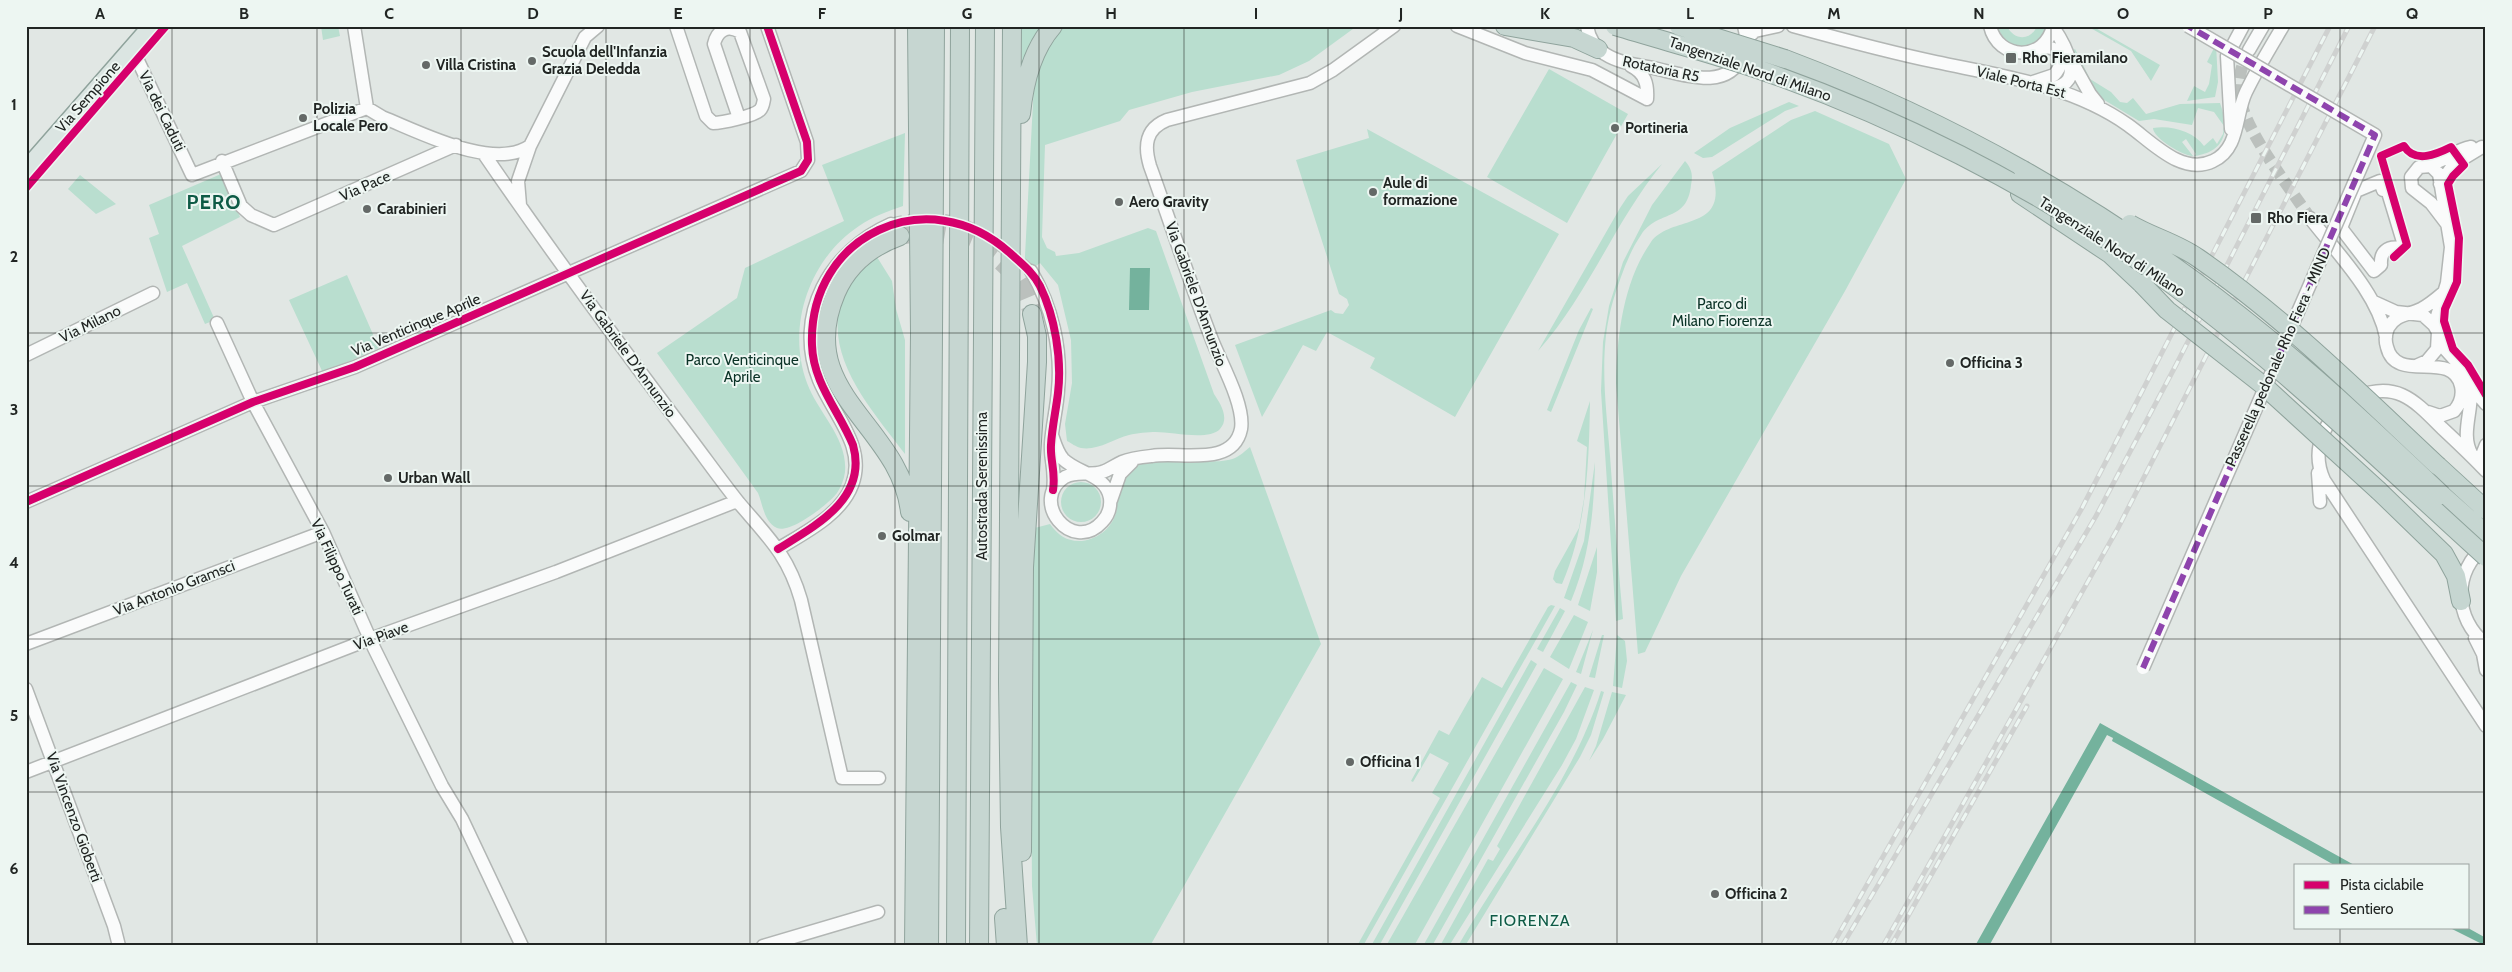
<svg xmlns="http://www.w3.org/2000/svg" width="2512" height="972" viewBox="0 0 2512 972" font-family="Cabin,sans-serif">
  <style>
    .green { fill: #b9decf }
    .water { fill: #74b29d }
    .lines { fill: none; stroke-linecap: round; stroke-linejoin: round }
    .minor-tunnel { stroke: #bbc0bd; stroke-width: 12; stroke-dasharray: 12 6; stroke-linecap: butt }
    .highway-tunnel { stroke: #bbc0bd; stroke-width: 18; stroke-dasharray: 18 9; stroke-linecap: butt }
    .minor-casing { stroke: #b2b6b4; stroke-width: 15 }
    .major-casing { stroke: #8fa39c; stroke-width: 19 }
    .highway-casing { stroke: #8fa39c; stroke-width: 20 }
    .minor { stroke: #fafbfb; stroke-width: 12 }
    .major { stroke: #dbe5e2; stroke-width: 16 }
    .highway { stroke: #c6d6d1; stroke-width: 18 }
    .rail-casing { stroke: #cfd1d0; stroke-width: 5 }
    .rail { stroke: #edf6f2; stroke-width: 3; stroke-dasharray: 9; stroke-linecap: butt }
    .minor-bridge-casing { stroke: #b2b6b4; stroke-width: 15; stroke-linecap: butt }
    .highway-bridge-casing { stroke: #8fa39c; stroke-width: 20; stroke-linecap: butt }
    .minor-bridge { stroke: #fafbfb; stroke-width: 12 }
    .highway-bridge { stroke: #c6d6d1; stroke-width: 18 }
    .quiet { stroke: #8e44ad; stroke-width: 6; stroke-dasharray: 12 6; stroke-linecap: butt }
    .cycleway-casing { stroke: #edf6f2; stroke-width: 11 }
    .cycleway { stroke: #d6006c; stroke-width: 8 }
    .grid { fill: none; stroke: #212523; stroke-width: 1; stroke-opacity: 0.55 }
    .poi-dot { fill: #646967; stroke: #edf6f2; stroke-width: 2 }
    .labels { text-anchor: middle; stroke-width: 4; stroke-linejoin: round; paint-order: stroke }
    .poi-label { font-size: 15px; font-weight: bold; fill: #212523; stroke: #edf6f2; text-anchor: start }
    .street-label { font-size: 15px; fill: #212523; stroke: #edf6f2 }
    .park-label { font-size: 15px; fill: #0a3226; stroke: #edf6f2 }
    .neighbourhood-label { font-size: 16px; letter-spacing: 1px; fill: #0e5b46; stroke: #edf6f2 }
    .district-label { font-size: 20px; font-weight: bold; letter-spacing: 1px; fill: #0e5b46; stroke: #edf6f2 }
    .neatline { fill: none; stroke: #212523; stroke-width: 2 }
    .grid-label { font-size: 16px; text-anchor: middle; font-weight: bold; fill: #212523 }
  </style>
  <rect width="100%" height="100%" fill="#e1e7e4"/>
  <!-- green -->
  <path class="green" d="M321,26h17l2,10 -17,4z
    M1022,26h24l-21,37h-3z
    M1065,26h292l-48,35 -30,14 -87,17 -63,18 -9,11 -75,24 -3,92 5,11 8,4 1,4 23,-3 69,-25 8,3 58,163c6,9 16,24 6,35 -11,12 -48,3 -64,3 -8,0 -19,1 -27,3 -15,4 -32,16 -48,13 -5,-1 -10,-5 -14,-7l-2,-17 7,-41 -1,-43 -13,-55 -18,-22 -16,12 10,-192c7,-21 14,-42 31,-57z
    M1998,26h9c7,15 24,15 30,0h9c-6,27 -42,27 -48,0z
    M2087,26h5l68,39 -9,16 -20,-30z
    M2216,44l2,38 -3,15 -28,4 7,-15 11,6 4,-8 3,-19 -5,-3z
    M2075,49l15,30 21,13 9,10 7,1 6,-5 13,16 34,-10 40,-1c10,27 6,49 -26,53l2,-2 -10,-15 -4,3 11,14c-10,0 -40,-18 -40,-28 18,-3 40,3 51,18l9,-8 4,6 6,-10 1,-8 -10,-14 -16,-4 -6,17 -38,-6 -15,2 -43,-26 -24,-44z
    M1549,69l79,45 -61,109 -80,-46z
    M1789,102l10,4 -14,5 -73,46 -9,1 -9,-5 36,-25z
    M1815,111l74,33 17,35 -61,112 -164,285 -36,76 -7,2 -22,-271c1,-47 7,-101 35,-141 20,-28 80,-9 61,-70l79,-52z
    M1367,129l192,105 -104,183 -85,-49 5,-10 -48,-26 -11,19 -13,-6 -41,72 -27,-72 96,-35 4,3 8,1 6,-9 -2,-6 -8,-5 -43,-134 73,-22z
    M905,133l-2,73c-15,5 -31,11 -44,20 -50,33 -73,101 -52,157 11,30 41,55 38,89 -1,8 -4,15 -8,21 -8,11 -47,41 -60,35 -13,-6 -14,-23 -19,-35l-101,-140 80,-55 8,-30 99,-47 -22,-56z
    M1685,161c7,8 8,14 6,24 -4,38 -33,24 -50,50 -13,19 -21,44 -28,66 -15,51 -7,103 -3,155 4,54 8,109 13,163l-7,2 -15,-230 2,-49 6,-36 14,-44 29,-57z
    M1662,164c-48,59 -74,131 -124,187l82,-143 8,-12z
    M221,174l19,43 -58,29 33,74 -10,4 -18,-41 -20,9 -18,-54 10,-4 -10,-29z
    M80,175l36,29 -20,10 -28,-25z
    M877,257l15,24 4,28 9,31v114c-33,-44 -86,-101 -61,-160 6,-15 22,-27 33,-37z
    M347,275l32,73 -56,25 -34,-73z
    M1591,308l2,1 -42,103 -4,-2 32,-80z
    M1590,401c-1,62 -3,125 -28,183l-6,-1 -3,-4 2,-8 24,-43 5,-29 3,-52 -10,-6z
    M1250,447l71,197 -171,302h-113l-5,-60 -2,-263 1,-94 19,-5c8,11 17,18 32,17 17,-2 33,-15 35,-34 0,-6 -1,-13 1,-19 2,-7 10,-17 16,-21 17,-15 77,1 101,-9 5,-2 11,-8 15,-11z
    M1595,462c-1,48 -5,94 -24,139l-7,-3 20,-57z
    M1061 502a20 20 0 1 1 40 0a20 20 0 1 1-40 0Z
    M1597,547v25l-7,39 -12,-6z
    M1551,605l4,1 -192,340h-6l83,-148 -8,-5 17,-30 -19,-10 -17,29 -2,-1 28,-51 10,5 33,-58 20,11 46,-81z
    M1560,608l5,3 -22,41 -6,-3z
    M1574,615l14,7 -19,47 -19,-12z
    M1593,630l-12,44 -5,-2z
    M1602,635h2l-9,43 -6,-1z
    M1617,635l8,6 2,20 -5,27 -9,-2z
    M1531,660l6,4 -158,282h-8z
    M1544,668l19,11 -149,267h-28z
    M1571,682l6,3 -13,27 -132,234h-9z
    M1585,687l9,3 -18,49 -14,26 -113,181h-9l48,-87 5,2 7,-12 -3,-3z
    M1601,691l3,1 -13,43 -11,22 -115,189h-7c48,-84 114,-163 143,-255z
    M1612,692l14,3 -23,44 -14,22 7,-15z"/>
  <!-- water -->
  <path class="water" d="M1130,268h20l-1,42h-20z
    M2100,723l256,143h-20l-224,-125 1,-3 -6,-3 -118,211h-14z
    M2450,928h18l18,10v8z"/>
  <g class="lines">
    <!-- minor-tunnel -->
    <path class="minor-tunnel" d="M2249,50c-6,12 -11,26 -10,41 2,36 50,95 71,127
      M891,224c61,-17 96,8 140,47"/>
    <!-- highway-tunnel -->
    <path class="highway-tunnel" d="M900,236c56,-12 119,19 132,78"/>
    <defs>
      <path id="minor" d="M354,26l13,82
        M676,26l30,90 7,7c9,0 41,-7 47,-13 3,-3 3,-6 4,-11l-24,-67c-13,-8 -23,-1 -26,12l25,74
        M1457,26l68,27 67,17 55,29
        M1587,26c2,12 8,22 18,28 14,9 32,11 48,14 29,6 74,24 89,-12 4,-10 5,-20 2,-30
        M1793,26c47,13 95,26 143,36 66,14 135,23 192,63 24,17 54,51 85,36 27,-12 22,-47 33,-69 11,-23 24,-44 37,-66
        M1990,26c8,35 55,36 63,0
        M1746,39l9,-8 23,-5
        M132,48l60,127 175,-67
        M2249,50l14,-24
        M2071,60l19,34 8,10
        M1631,66c14,7 17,18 16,33
        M2033,82l21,-7c14,-14 4,-34 -16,-25
        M2051,88c37,-3 13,-45 2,-61
        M367,108l15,9c38,15 111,54 148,29
        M2231,129l-4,-73 16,-30
        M484,154c67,98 138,194 209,288 15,20 30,41 46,61 29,34 49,52 62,97l41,178h37
        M222,161l19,45 10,9 23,10 182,-80
        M2427,165c16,-2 27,-15 44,-18
        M2380,181l3,9 4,-1 17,56 -4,3c-13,-2 -20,4 -19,17l-7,6 -33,-43 15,-37z
        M2440,184l14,-20 28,-17
        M520,205l-2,-24 12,-35 55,-109 13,-11
        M2310,218c27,35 68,76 76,119
        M2447,224l-16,-21 -19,-15 -1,-11 8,-10 12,-1 8,8 12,73 -4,36 -10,33 1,16 7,17 19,21 9,19 13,15
        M1031,271c21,35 31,79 27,119 -1,18 -6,36 -7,54 -1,16 5,27 2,46
        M2374,302l22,10 27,3 11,10 4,7 -1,17 -10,12 -9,4
        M217,323l36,79 70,130 51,116 68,138 20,33 60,127
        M26,355l127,-62
        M2470,383c5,24 -11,50 2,72
        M2356,397c41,-17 59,4 86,31 15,14 30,28 44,43
        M2339,411c-20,19 -26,45 -15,69l162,246
        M2428,412l12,4 14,-5c6,-7 9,-16 7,-25 -9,-38 -65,-1 -74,-39 -2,-6 -1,-14 1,-19 7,-14 21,-13 33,-19 8,-4 15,-10 22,-16
        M1052,435c3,9 5,17 11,24 15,15 43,15 47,39 1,9 -2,18 -8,24 -30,33 -74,-22 -37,-45 12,-7 25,-1 37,-5 7,-2 13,-7 20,-10 9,-4 20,-5 30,-6 27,-5 81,12 89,-27 4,-24 -20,-66 -29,-89 -22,-57 -41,-116 -62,-174 -6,-20 -5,-37 17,-46l143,-37 23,-13 61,-44
        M2484,469l-2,-14 4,-10
        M2318,473l2,29
        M1111,500l9,-26 12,-12
        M26,502l227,-100 102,-35 446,-196 7,-11 -1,-18 -40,-116
        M2486,546c-34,24 -32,74 0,98
        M778,549c26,-16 63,-34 74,-64 15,-38 -19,-71 -33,-105 -26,-65 11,-129 72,-156
        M2475,638l8,16 3,16
        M26,644l297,-112
        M26,689l88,237 5,20
        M26,772l344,-133 186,-67 181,-71
        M763,946l115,-34"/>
      <path id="major" d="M26,169l125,-143"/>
      <path id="highway" d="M1012,26l-4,656 2,145 8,119
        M1505,26l69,12 24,11
        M1785,59c82,31 162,68 238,111
        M1021,114c3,-31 11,-64 32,-88
        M2020,194l90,60 32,30
        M900,236c-28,10 -52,29 -64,57 -43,101 64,131 74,219
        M2438,466l48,44
        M2379,491l65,63 12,22 5,25
        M2442,495l44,39
        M1022,852l2,-285 13,-205v-26l-5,-22
        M1004,918l2,28
        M914,946l6,-613 -3,-307
        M929,946l6,-920
        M956,946l4,-920
        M979,946l6,-920"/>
    </defs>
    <!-- minor casing -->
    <use href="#minor" class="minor-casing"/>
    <!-- major casing -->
    <use href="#major" class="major-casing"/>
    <!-- highway casing -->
    <use href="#highway" class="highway-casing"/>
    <!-- minor -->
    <use href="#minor" class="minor"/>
    <!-- major -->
    <use href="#major" class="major"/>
    <!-- highway -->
    <use href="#highway" class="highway"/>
    <defs>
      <path id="rail" d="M1832,946l250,-438 248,-482
        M1842,946l254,-430 80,-151 173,-339
        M1883,946l235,-418 257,-502
        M1891,946l136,-240"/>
    </defs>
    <!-- rail casing -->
    <use href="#rail" class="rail-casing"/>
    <!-- rail -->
    <use href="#rail" class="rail"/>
    <defs>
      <path id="minor-bridge" d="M2143,668l232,-533 -187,-109"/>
      <path id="highway-bridge" d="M1615,26c52,16 104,29 154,47 128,45 258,111 370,188 125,86 234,194 347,296
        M1679,26l106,33
        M2023,170c85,48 165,103 241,165 62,50 120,105 178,160
        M2130,224c22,13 47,19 68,34 87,60 163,136 240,208
        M2142,284l25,26 97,76 115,105"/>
    </defs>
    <!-- minor-bridge casing -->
    <use href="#minor-bridge" class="minor-bridge-casing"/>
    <!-- highway-bridge casing -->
    <use href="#highway-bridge" class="highway-bridge-casing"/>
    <!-- minor-bridge -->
    <use href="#minor-bridge" class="minor-bridge"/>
    <!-- highway-bridge -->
    <use href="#highway-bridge" class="highway-bridge"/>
    <!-- quiet -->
    <path class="quiet" d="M2143,668l232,-533 -187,-109"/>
    <defs>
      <path id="cycleway" d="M26,188l140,-162
        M2394,257l13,-12 -26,-89 23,-10c11,18 33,8 47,1l13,18 -11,11 -5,8 11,54 -2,44 -12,27 -1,12 9,28 15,16 18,30
        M26,502l227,-100 102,-35 446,-196 7,-11 -1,-18 -40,-116
        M778,549c39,-24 90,-51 75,-104 -14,-34 -40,-62 -41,-100 -4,-110 116,-166 198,-92 11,10 23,19 30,33 15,31 22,73 18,107 -2,17 -6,34 -7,52 -1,16 5,27 2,45"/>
    </defs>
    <!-- cycleway casing -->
    <use href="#cycleway" class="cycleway-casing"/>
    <!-- cycleway -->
    <use href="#cycleway" class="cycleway"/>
  </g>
  <!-- grid -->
  <path class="grid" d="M172,26v920M317,26v920M461,26v920M606,26v920M750,26v920M895,26v920M1039,26v920M1184,26v920M1328,26v920M1473,26v920M1617,26v920M1762,26v920M1906,26v920M2051,26v920M2195,26v920M2340,26v840M26,180h2460M26,333h2460M26,486h2460M26,639h2460M26,792h2460M2340,928v18"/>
  <!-- markers -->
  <g class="poi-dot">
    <rect x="2005" y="52" width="12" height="12" rx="2.5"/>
    <circle cx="532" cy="61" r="5"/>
    <circle cx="426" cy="65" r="5"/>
    <circle cx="303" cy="118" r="5"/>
    <circle cx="1615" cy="128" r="5"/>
    <circle cx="1373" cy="192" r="5"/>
    <circle cx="1119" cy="202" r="5"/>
    <circle cx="367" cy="209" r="5"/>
    <rect x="2250" y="212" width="12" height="12" rx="2.5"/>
    <circle cx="1950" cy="363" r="5"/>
    <circle cx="388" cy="478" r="5"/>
    <circle cx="882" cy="536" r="5"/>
    <circle cx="1350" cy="762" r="5"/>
    <circle cx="1715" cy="894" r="5"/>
  </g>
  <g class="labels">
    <!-- poi labels -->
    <g class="poi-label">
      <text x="542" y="57">Scuola dell'Infanzia<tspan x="542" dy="17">Grazia Deledda</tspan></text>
      <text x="2022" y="63">Rho Fieramilano</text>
      <text x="436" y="70">Villa Cristina</text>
      <text x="313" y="114">Polizia<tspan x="313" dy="17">Locale Pero</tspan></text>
      <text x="1625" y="133">Portineria</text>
      <text x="1383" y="188">Aule di<tspan x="1383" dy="17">formazione</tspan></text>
      <text x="1129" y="207">Aero Gravity</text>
      <text x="377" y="214">Carabinieri</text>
      <text x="2267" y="223">Rho Fiera</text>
      <text x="1960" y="368">Officina 3</text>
      <text x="398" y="483">Urban Wall</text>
      <text x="892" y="541">Golmar</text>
      <text x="1360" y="767">Officina 1</text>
      <text x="1725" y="899">Officina 2</text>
    </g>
    <!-- street labels -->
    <g class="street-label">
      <text transform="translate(1661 69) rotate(12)" y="5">Rotatoria R5</text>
      <text transform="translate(1750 69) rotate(19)" y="5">Tangenziale Nord di Milano</text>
      <text transform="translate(2021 82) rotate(14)" y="5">Viale Porta Est</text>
      <text transform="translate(88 97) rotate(-49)" y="5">Via Sempione</text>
      <text transform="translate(162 111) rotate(64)" y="5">Via dei Caduti</text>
      <text transform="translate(365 186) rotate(-24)" y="5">Via Pace</text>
      <text transform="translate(2112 247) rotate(33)" y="5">Tangenziale Nord di Milano</text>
      <text transform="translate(1196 294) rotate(70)" y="5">Via Gabriele D'Annunzio</text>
      <text transform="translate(90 324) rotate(-26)" y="5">Via Milano</text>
      <text transform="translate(416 325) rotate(-23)" y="5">Via Venticinque Aprile</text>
      <text transform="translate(628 354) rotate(54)" y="5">Via Gabriele D'Annunzio</text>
      <text transform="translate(2278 357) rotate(-66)" y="5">Passerella pedonale Rho Fiera - MIND</text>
      <text transform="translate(982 486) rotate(-90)" y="5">Autostrada Serenissima</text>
      <text transform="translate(337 567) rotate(65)" y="5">Via Filippo Turati</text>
      <text transform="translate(174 588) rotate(-21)" y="5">Via Antonio Gramsci</text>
      <text transform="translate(381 636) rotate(-20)" y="5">Via Piave</text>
      <text transform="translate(74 817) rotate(70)" y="5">Via Vincenzo Gioberti</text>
    </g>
    <!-- park labels -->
    <g class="park-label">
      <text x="1722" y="309">Parco di<tspan x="1722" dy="17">Milano Fiorenza</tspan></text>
      <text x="742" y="365">Parco Venticinque<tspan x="742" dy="17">Aprile</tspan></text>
    </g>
    <!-- neighbourhood labels -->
    <g class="neighbourhood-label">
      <text x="1530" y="926">FIORENZA</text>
    </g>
    <!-- district labels -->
    <g class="district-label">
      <text x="214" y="209">PERO</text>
    </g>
  </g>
  <!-- border -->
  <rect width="2512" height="972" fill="none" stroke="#edf6f2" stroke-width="55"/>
  <!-- legend -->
  <rect x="2294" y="864" width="175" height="65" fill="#edf6f2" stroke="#9ba29f"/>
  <rect x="2304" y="881" width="25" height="8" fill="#d6006c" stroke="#9ba29f"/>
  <text x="2340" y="890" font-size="15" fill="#212523">Pista ciclabile</text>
  <rect x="2304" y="906" width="25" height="8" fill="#8e44ad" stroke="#9ba29f"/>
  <text x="2340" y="914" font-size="15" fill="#212523">Sentiero</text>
  <rect x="28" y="28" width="2456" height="916" class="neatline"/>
  <g class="grid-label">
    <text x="100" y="19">A</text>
    <text x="244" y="19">B</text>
    <text x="389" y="19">C</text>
    <text x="533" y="19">D</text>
    <text x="678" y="19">E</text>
    <text x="822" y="19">F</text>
    <text x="967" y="19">G</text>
    <text x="1111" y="19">H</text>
    <text x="1256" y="19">I</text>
    <text x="1401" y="19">J</text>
    <text x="1545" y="19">K</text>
    <text x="1690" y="19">L</text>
    <text x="1834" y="19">M</text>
    <text x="1979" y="19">N</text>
    <text x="2123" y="19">O</text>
    <text x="2268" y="19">P</text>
    <text x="2412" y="19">Q</text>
    <text x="14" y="110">1</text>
    <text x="14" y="262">2</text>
    <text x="14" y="415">3</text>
    <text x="14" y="568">4</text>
    <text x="14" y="721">5</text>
    <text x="14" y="874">6</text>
  </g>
</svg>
